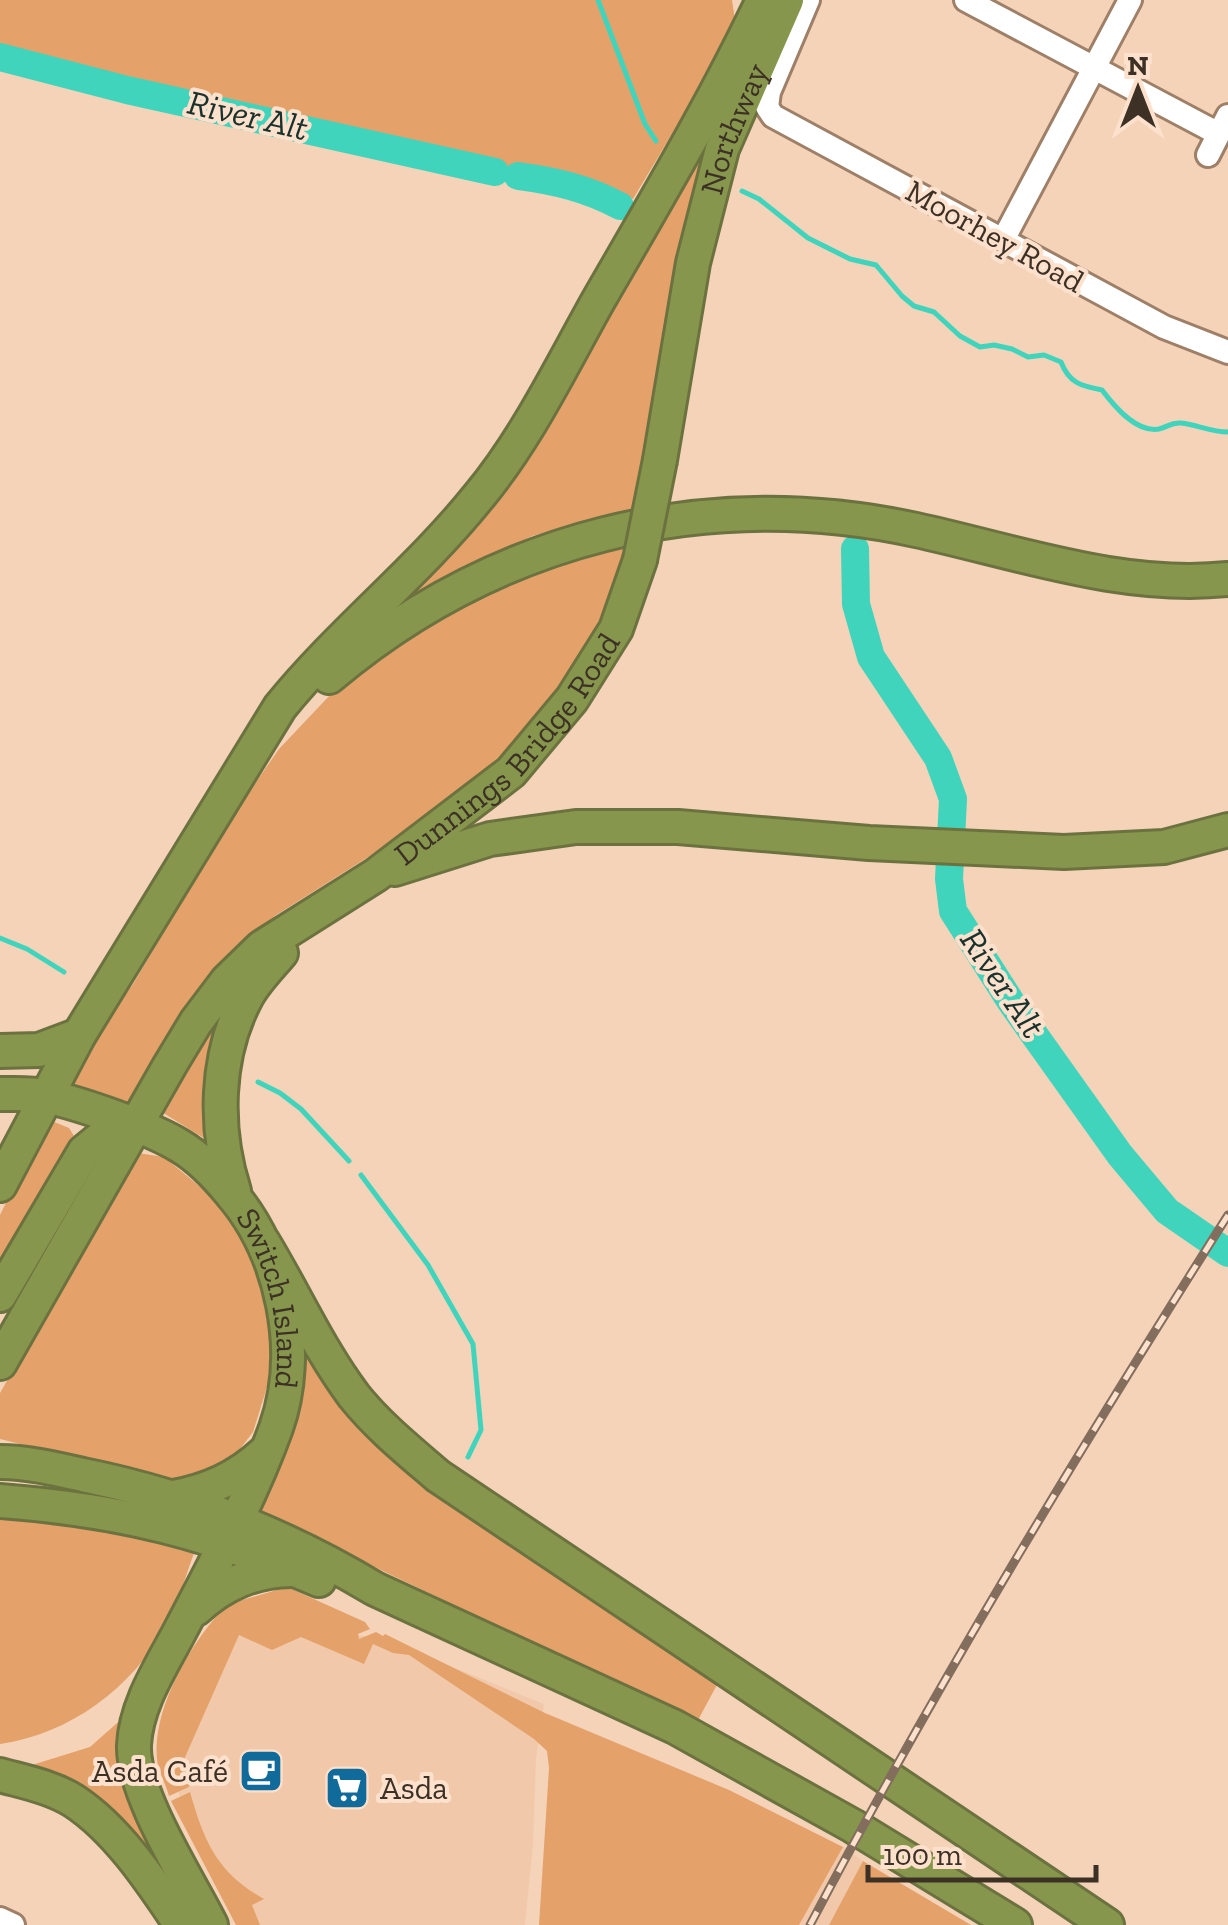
<svg xmlns="http://www.w3.org/2000/svg" width="1228" height="1925" viewBox="0 0 1228 1925" font-family="'Zilla Slab',serif">
  <style>
    .built { fill: #f1c9aa }
    .green { fill: #e4a16a }
    .lines { fill: none; stroke-linecap: round; stroke-linejoin: round }
    .stream { stroke: #40d4bc; stroke-width: 5 }
    .river { stroke: #40d4bc; stroke-width: 28 }
    .minor-casing { stroke: #9e7f67; stroke-width: 28 }
    .highway-casing { stroke: #6c723f; stroke-width: 38 }
    .minor { stroke: #fff; stroke-width: 22 }
    .highway { stroke: #86964d; stroke-width: 32 }
    .rail-casing { stroke: #836e5d; stroke-width: 9 }
    .rail { stroke: #fde1cc; stroke-width: 5; stroke-dasharray: 15; stroke-linecap: butt }
    .highway-bridge-casing { stroke: #6c723f; stroke-width: 38; stroke-linecap: butt }
    .highway-bridge { stroke: #86964d; stroke-width: 32 }
    .labels { text-anchor: middle; stroke-width: 8; stroke-linejoin: round; paint-order: stroke }
    .street-label { font-size: 32px; fill: #3d3025; stroke: #fde1cc }
    .poi-label { font-size: 32px; fill: #3d3025; stroke: #fde1cc; text-anchor: end }
    .water-label { font-size: 35px; font-style: italic; fill: #1a322d; stroke: #fde1cc }
  </style>
  <rect width="100%" height="100%" fill="#f5d3b9"/>
  <!-- built -->
  <path class="built" d="M242,1620l61,5 83,15 158,64 -8,55 -3,86 -8,80h-284l-17,-42 -59,-117z
    M843,1847l20,14 -34,64h-30z"/>
  <!-- green -->
  <path class="green" d="M0,0h732l4,27 -103,172 -46,-21 -108,-16 -144,-38 -200,-41 -135,-35z
    M703,141l11,6 -78,363 -104,26 -128,64z
    M627,539l-12,52 -26,64 -63,81 -67,64 -183,115 -70,66 -51,79 -23,43 -63,-19 18,-36 46,-64 98,-166 48,-69 70,-74 88,-64 85,-36z
    M224,1007l-20,79v52l-44,-27z
    M47,1119l22,9 5,8 -74,133v-54z
    M138,1153l26,4 57,47 34,54 15,51 3,59 -20,64 -26,34 -45,18 -182,-45v-46z
    M306,1347l62,86 351,248 -22,41 -443,-213 40,-87z
    M0,1516l136,16 61,13c-10,26 -18,56 -31,81 -34,62 -96,108 -166,118z
    M287,1587l78,35 5,7 -12,5 1,5 17,-7 7,4 2,-2 160,79 184,77 114,57 -44,78h-260l10,-157 -2,-17 -13,-12 -125,-84 -16,-2 -20,-9 -9,20 -63,-27 -29,13 -33,-15 -57,129 10,6 -3,17 -20,9c-3,-12 -11,-24 -12,-37 -5,-48 32,-113 64,-148l8,-7z
    M125,1716l65,181 -171,-128 71,-22z
    M190,1792c14,49 27,81 74,107l-12,6 8,20h-24l-65,-124z
    M863,1861l108,64h-142z"/>
  <g class="lines">
    <!-- stream -->
    <path class="stream" d="M598,0l47,124 11,17
      M742,191l17,8 49,39 42,21 26,6 26,31 12,10 20,6 26,24 20,11 14,-2 18,4 16,8 16,-2 17,7c8,21 20,24 41,28 12,16 34,43 57,39 9,-2 12,-7 22,-6 17,2 30,9 47,9
      M0,938l27,11 37,23
      M258,1082l22,11 21,16 48,52
      M361,1175l67,90 45,79 8,86 -13,27"/>
    <!-- river -->
    <path class="river" d="M0,57l127,33 368,82
      M518,176c37,5 68,12 102,30
      M855,549l1,55 15,53 67,101 15,41 -4,80 4,32 58,91 109,153 47,56 61,42"/>
    <defs>
      <path id="minor" d="M808,0l-39,92 -2,15 6,9 391,211 64,25
        M966,0l251,133
        M1208,155l20,-39
        M1003,240l127,-240
        M0,1919l13,6"/>
      <g id="highway">
        <path id="s1" d="M660,460l33,-197 29,-114 65,-149"/>
        <path d="M329,677c165,-139 374,-193 587,-147 101,22 207,60 312,49"/>
        <path d="M395,869l95,-30 86,-12h102l191,16 195,9 100,-5 64,-17"/>
        <path d="M0,1051l39,-1 40,-15"/>
        <path id="s2" d="M0,1094c15,0 31,-1 45,2 34,7 106,32 135,50 20,12 36,29 50,46 53,61 73,160 46,236 -24,67 -61,136 -94,199 -19,37 -46,76 -48,118 -2,48 54,134 77,180"/>
        <path d="M0,1185l79,-150 201,-328c61,-75 138,-135 199,-211 48,-58 82,-129 119,-195 57,-99 116,-198 165,-301"/>
        <path d="M234,1191c-20,-62 -19,-136 13,-195 9,-16 23,-30 34,-43"/>
        <path d="M263,1242c31,51 55,106 91,154 24,30 55,55 84,80l669,449"/>
        <path d="M0,1295l84,-143 22,-18 30,-8"/>
        <path id="s3" d="M0,1363l170,-298 26,-43 31,-41 35,-34 114,-72 135,-103 61,-73 44,-70 24,-69"/>
        <path d="M0,1462c27,0 57,7 83,13 104,21 202,60 292,114l300,138 178,99 162,99"/>
        <path d="M174,1497c35,-7 63,-19 89,-43"/>
        <path d="M0,1501c120,9 208,31 319,79"/>
        <path d="M196,1609c28,-26 58,-38 95,-39"/>
        <path d="M0,1775c25,7 52,12 74,26 44,29 78,81 107,124"/>
      </g>
    </defs>
    <!-- minor casing -->
    <use href="#minor" class="minor-casing"/>
    <!-- highway casing -->
    <use href="#highway" class="highway-casing"/>
    <!-- minor -->
    <use href="#minor" class="minor"/>
    <!-- highway -->
    <use href="#highway" class="highway"/>
    <defs>
      <path id="rail" d="M810,1925c128,-243 271,-478 418,-710"/>
    </defs>
    <!-- rail casing -->
    <use href="#rail" class="rail-casing"/>
    <!-- rail -->
    <use href="#rail" class="rail"/>
    <defs>
      <path id="highway-bridge" d="M640,560l20,-100"/>
    </defs>
    <!-- highway-bridge casing -->
    <use href="#highway-bridge" class="highway-bridge-casing"/>
    <!-- highway-bridge -->
    <use href="#highway-bridge" class="highway-bridge"/>
  </g>
  <!-- icons -->
  <defs>
    <symbol id="cafe-square" viewBox="-11 -11 22 22"><rect x="-9" y="-9" width="18" height="18" rx="4" fill="#106a9a" stroke="#fde1cc"/><path d="M-5.5-4.5H6V0H3Q3 3.5 0 3.5H-2.5Q-5.5 3.5-5.5 0ZM3-3.2v2h1.7v-2ZM-6 4.5H4V6H-6Z" fill="#fff"/></symbol>
    <symbol id="supermarket-square" viewBox="-11 -11 22 22"><rect x="-9" y="-9" width="18" height="18" rx="4" fill="#106a9a" stroke="#fde1cc"/><path d="M-6-5.5h2.5l.6 2H6L4.5 2H-2.5L-4.4-4H-6ZM-1.5 3.2a1.3 1.3 0 1 0 .1 0ZM3 3.2a1.3 1.3 0 1 0 .1 0Z" fill="#fff"/></symbol>
  </defs>
  <g fill-rule="evenodd">
    <use href="#cafe-square" x="236" y="1746" width="50" height="50"/>
    <use href="#supermarket-square" x="322" y="1763" width="50" height="50"/>
  </g>
  <g class="labels">
    <!-- street labels -->
    <g class="street-label">
      <text dy="11" stroke="none"><textPath href="#s1" startOffset="340">Northway</textPath></text>
      <text transform="translate(995 236) rotate(29)" y="11">Moorhey Road</text>
      <text dy="11" stroke="none"><textPath href="#s3" startOffset="812">Dunnings Bridge Road</textPath></text>
      <text dy="11" stroke="none"><textPath href="#s2" startOffset="375">Switch Island</textPath></text>
    </g>
    <!-- poi labels -->
    <g class="poi-label">
      <text x="228" y="1782">Asda Café</text>
      <text x="380" y="1799" text-anchor="start">Asda</text>
    </g>
    <!-- water labels -->
    <g class="water-label">
      <text transform="translate(248 115) rotate(13)" y="12">River Alt</text>
      <text transform="translate(1003 983) rotate(56)" y="12">River Alt</text>
    </g>
  </g>
  <!-- north arrow -->
  <g transform="translate(1138 90)" stroke="#fde1cc" stroke-width="8" paint-order="stroke">
  <path d="M0-8L18 38L0 25L-18 38Z" fill="#3d3025"/>
  <text y="-15" font-size="28" font-weight="bold" text-anchor="middle" fill="#3d3025">N</text>
  </g>
  <!-- scale -->
  <path d="M868 1865v15h228v-15" fill="none" stroke="#3d3025" stroke-width="5"/>
  <text x="883" y="1865" font-size="30" fill="#3d3025" stroke="#fde1cc" stroke-width="8" paint-order="stroke">100 m</text>
</svg>
